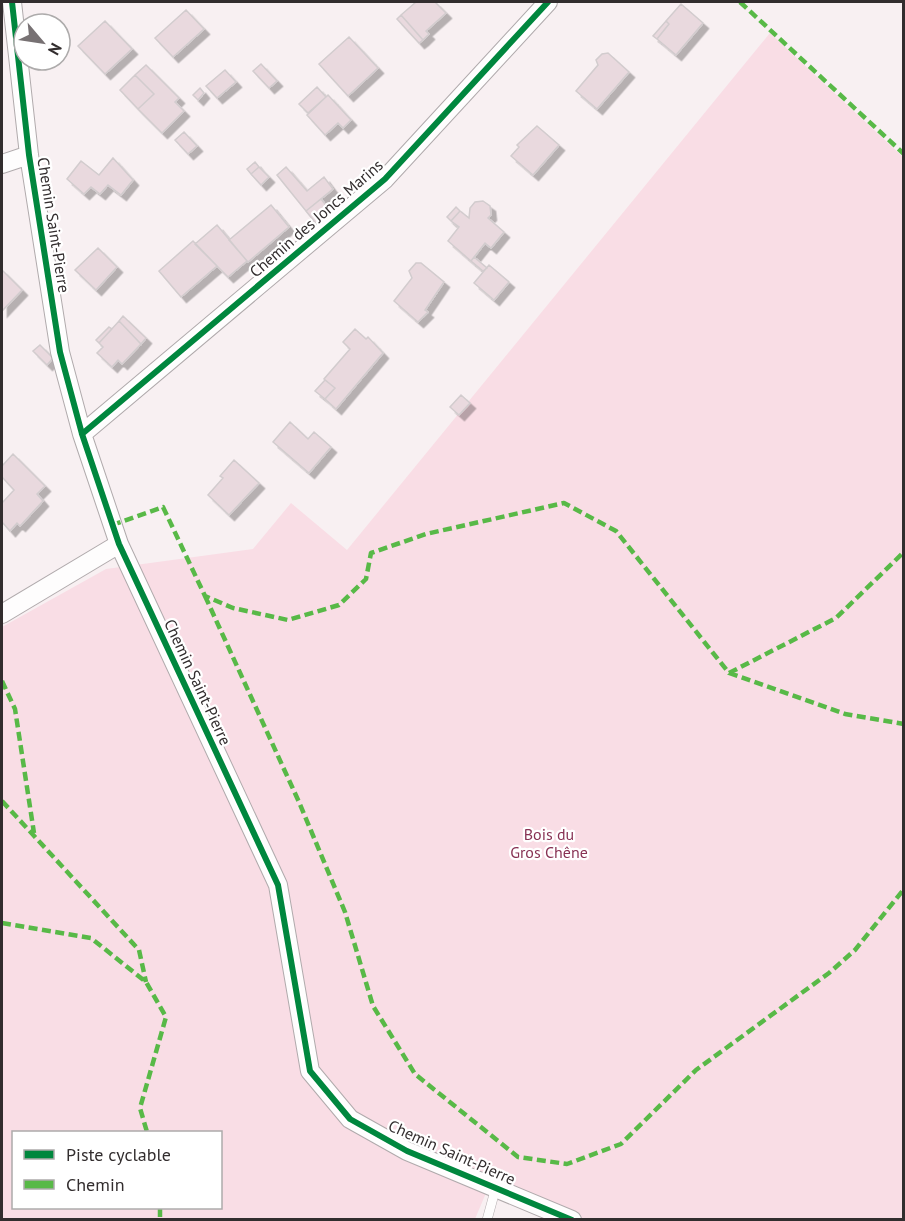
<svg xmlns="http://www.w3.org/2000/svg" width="905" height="1221" viewBox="0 0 905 1221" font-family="'PT Sans',sans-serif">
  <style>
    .green { fill: #f9dde5; fill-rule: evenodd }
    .building { fill: #e9d9de; stroke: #d2ccce; stroke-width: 1.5; filter: url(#shadow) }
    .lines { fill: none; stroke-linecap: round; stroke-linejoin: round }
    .service-casing { stroke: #b0aaac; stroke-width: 10 }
    .minor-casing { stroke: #b0aaac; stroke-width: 20 }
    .service { stroke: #fefdfd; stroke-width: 9 }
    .minor { stroke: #fefdfd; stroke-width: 18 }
    .quiet { stroke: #58b947; stroke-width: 4.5; stroke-dasharray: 9 4.5; stroke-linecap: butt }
    .cycleway-casing { stroke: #fff; stroke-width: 10 }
    .cycleway { stroke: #00873e; stroke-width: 6 }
    .labels { text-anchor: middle; stroke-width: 4.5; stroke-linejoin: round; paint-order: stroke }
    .street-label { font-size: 16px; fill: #322d2e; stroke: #fff }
    .park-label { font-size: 16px; fill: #883254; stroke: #fff }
  </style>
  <defs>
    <filter id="shadow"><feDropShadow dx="5.5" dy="5.5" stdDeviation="0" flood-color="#0004"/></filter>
  </defs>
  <rect width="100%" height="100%" fill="#f8f0f2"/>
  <!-- green -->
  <path class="green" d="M770,33l133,124v1062h-355l-62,-26 -11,26h-473v-592l104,-58 147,-20 38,-46 56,47zM14,1132h206v76h-206z"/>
  <!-- building -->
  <path class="building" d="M416,2h19l11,11 -20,18 3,3 -6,6 -22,-25z
    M681,4l22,19 -27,32 -19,-16 12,-15 -3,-3z
    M186,10l18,19 -31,28 -18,-19z
    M401,15l22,25 -4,3 -22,-24z
    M105,21l27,28 -27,25 -27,-28z
    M666,21l3,3 -12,15 -4,-3z
    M349,37l29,31 -30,28 -29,-32z
    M608,53l21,19 -32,37 -21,-18 22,-26 -2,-5 6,-6z
    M261,64l16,17 -8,7 -16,-17z
    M146,65l33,33 -4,4 9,9 -22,22 -24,-24 16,-15 -19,-19z
    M225,70l11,12 -19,16 -11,-12z
    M135,75l19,19 -16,15 -18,-19z
    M317,87l9,10 -18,16 -9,-9z
    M200,88l4,5 -6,7 -5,-5z
    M328,95l23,25 -8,8 -5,-5 -13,12 -18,-20z
    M537,126l22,19 -26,30 -22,-19 8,-9 -2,-2z
    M184,132l13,14 -9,8 -13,-14z
    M113,158l20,22 -12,15 -13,-10 -8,9 -9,-7 -7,7 -17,-15 14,-18 18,14z
    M255,162l4,5 -8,7 -4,-5z
    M259,167l10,10 -8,8 -10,-11z
    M286,167l21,24 17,-14 9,12 -27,22 -29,-36z
    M321,199l12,15 -15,12 -12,-15z
    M483,201l7,5 1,9 -3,3 16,14 -13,16 -6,-5 -14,18 -23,-20 11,-14 -8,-6 9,-10 9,7 1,-10 5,-6z
    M271,205l18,22 -41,35 -19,-22z
    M456,207l4,4 -9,10 -4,-4z
    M217,225l30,36 -19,16 -33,-33z
    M193,241l24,25 -36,31 -22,-26z
    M98,248l19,19 -21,23 -21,-20z
    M474,257l13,11 -4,3 -12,-10z
    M416,263h5l23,19 -19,28 3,2 -10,10 -24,-21 18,-23 -3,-7z
    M489,265l20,17 -15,18 -20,-17z
    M2,270l20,20 -20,21z
    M123,316l23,22 -5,6 -22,-23z
    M119,321l22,23 -19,20 -4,-4 -6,7 -15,-14 6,-6 -4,-4z
    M109,327l3,2 -13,14 -3,-3z
    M355,329l11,10 2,-2 15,16 -47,56 -11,-10 10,-11 -11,-9 26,-30 -7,-7z
    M40,345l13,13 -6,7 -14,-14z
    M325,380l10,8 -10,11 -10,-8z
    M461,395l9,8 -11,12 -9,-8z
    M290,422l18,17 6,-7 17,15 -22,26 -36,-31z
    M13,454l32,32 -8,8 6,7 -23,25 -3,-3 -7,8 -8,-9v-19l12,-13 -12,-13v-11z
    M234,460l25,23 -30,32 -21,-20 15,-17 -3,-2z"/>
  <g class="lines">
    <defs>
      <path id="service" d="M487,1220l9,-33"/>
      <path id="minor" d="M12,2l17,153 31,197 22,82 37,110 159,341 32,186 40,48 57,32 165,69
        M2,164l27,-9
        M82,434l303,-255 163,-177
        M2,614l117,-70"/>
    </defs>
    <!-- service casing -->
    <use href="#service" class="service-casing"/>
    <!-- minor casing -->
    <use href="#minor" class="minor-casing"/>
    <!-- service -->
    <use href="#service" class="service"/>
    <!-- minor -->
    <use href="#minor" class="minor"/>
    <!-- quiet -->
    <path class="quiet" d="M740,2l164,152
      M112,525l51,-18 42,89 28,12 55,12 51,-15 27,-26 5,-26 55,-19 138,-31 52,28 113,142 116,41 59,10
      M205,596l94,206 46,110 28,94 42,68 103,83 49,7 54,-20 75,-74 133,-97 26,-23 49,-61
      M729,673l107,-55 68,-66
      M2,681l13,28 19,124
      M2,801l137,149 7,32
      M2,923l89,15 55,44 20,35 -26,91 7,24
      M160,1208v12"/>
    <defs>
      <path id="cycleway" d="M12,2l17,153 31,197 22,82 37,110 159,341 32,186 40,48 57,32 165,69
        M82,434l303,-255 163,-177"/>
    </defs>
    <!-- cycleway casing -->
    <use href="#cycleway" class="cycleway-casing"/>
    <!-- cycleway -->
    <use href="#cycleway" class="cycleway"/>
  </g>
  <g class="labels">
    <!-- street labels -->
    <g class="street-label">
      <text transform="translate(316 218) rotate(-41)" y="6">Chemin des Joncs Marins</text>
      <text transform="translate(54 225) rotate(81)" y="6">Chemin Saint-Pierre</text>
      <text transform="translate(198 682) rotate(65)" y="6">Chemin Saint-Pierre</text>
      <text transform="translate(452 1152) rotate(24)" y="6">Chemin Saint-Pierre</text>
    </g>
    <!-- park labels -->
    <g class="park-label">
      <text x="549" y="840">Bois du<tspan x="549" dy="18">Gros Chêne</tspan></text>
    </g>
  </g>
  <!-- border -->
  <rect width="905" height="1221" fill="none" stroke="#322d2e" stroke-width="6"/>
  <!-- legend -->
  <rect x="12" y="1131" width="210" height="78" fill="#ffffff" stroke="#adabab" stroke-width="1.5"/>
  <rect x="24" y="1150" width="30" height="9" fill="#00873e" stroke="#adabab" stroke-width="1.5"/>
  <text x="66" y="1161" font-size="18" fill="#322d2e">Piste cyclable</text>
  <rect x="24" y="1180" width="30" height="9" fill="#58b947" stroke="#adabab" stroke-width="1.5"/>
  <text x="66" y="1191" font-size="18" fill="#322d2e">Chemin</text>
  <!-- north arrow -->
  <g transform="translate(42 42) rotate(119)"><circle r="28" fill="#ffffff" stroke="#adabab" stroke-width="1.5"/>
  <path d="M0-4.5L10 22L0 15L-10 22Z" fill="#777173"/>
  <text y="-9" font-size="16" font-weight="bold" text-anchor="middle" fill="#322d2e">N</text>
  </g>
</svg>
